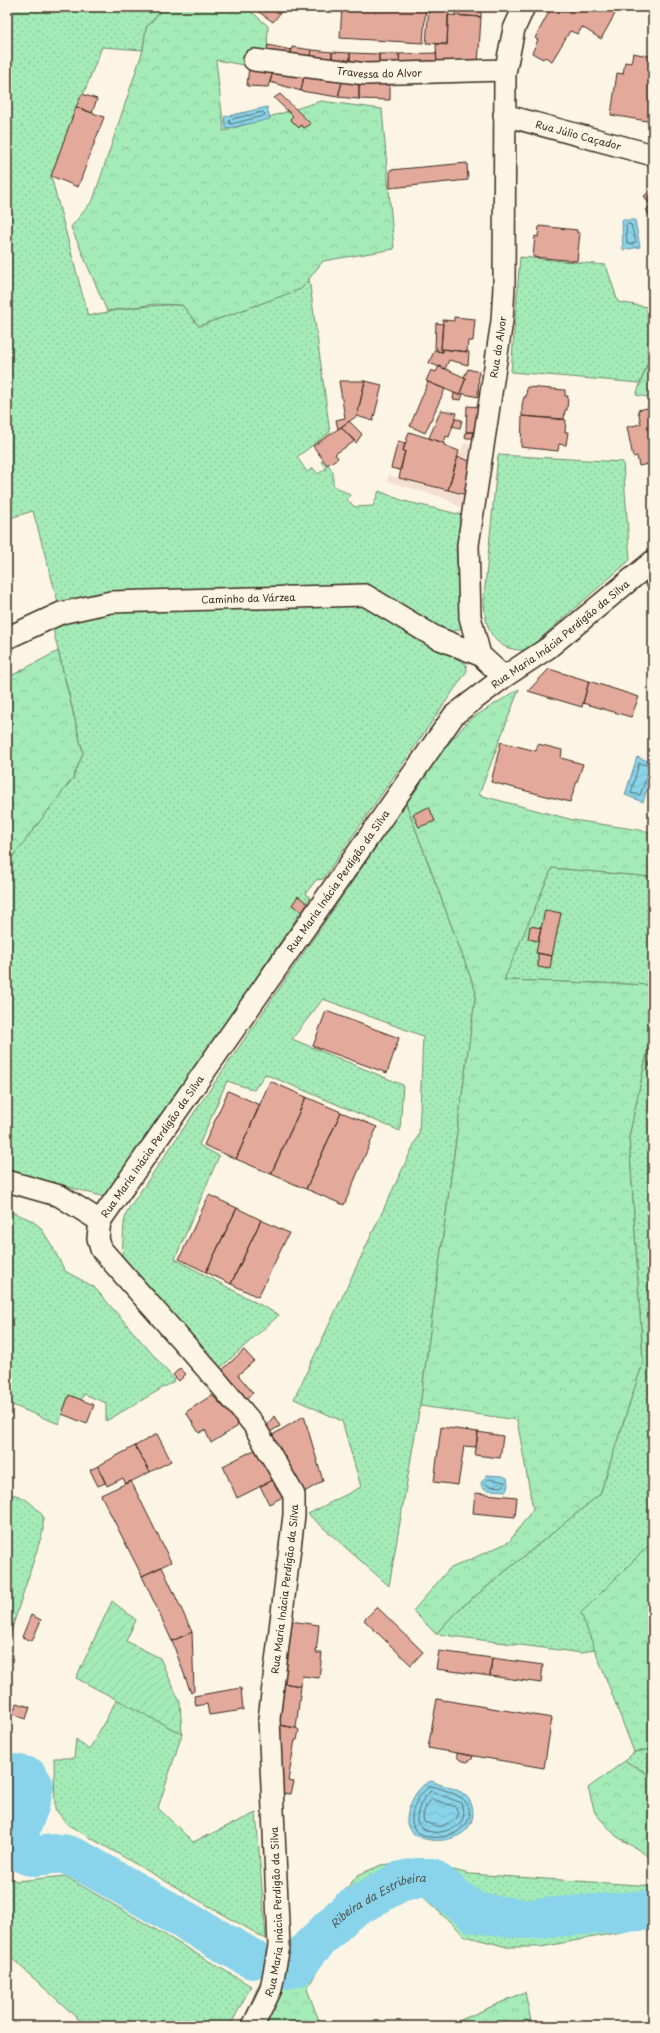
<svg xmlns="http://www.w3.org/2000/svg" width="660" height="2033" viewBox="0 0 660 2033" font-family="'Playpen Sans',sans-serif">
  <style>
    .built { fill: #f4decf }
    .grass { fill: url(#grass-dots); stroke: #708a6a }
    .forest { fill: url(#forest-crowns); stroke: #708a6a }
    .garden { fill: url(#garden-furrows); stroke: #708a6a }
    .water { fill: url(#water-waves); stroke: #6a9098 }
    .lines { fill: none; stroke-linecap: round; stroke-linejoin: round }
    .shore { stroke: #5a6e70; stroke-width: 1 }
    .river { stroke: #89d4ea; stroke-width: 40 }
    .building { fill: #e3aa9c; stroke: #3b2a1e }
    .minor-casing { stroke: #3b2a1e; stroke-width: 24 }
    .minor { stroke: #fcf5e5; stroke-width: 21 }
    .labels { text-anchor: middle; stroke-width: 3.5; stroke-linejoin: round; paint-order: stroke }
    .street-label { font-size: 10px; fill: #3b2a1e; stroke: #fcf5e5 }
    .water-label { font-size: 11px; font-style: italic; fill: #4e5451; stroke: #fcf5e5 }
  </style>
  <defs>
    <pattern id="grass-dots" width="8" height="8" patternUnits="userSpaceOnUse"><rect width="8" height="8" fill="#a4ebb7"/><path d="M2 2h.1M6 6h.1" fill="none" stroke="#8eca9d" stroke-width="1.8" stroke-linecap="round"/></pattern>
    <pattern id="forest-crowns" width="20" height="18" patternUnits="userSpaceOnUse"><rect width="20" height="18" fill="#a4ebb7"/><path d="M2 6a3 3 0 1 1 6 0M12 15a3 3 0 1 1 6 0" fill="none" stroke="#8eca9d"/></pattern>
    <pattern id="garden-furrows" width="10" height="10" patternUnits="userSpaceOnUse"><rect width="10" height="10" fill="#a4ebb7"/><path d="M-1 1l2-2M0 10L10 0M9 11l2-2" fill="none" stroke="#8eca9d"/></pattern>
    <pattern id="water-waves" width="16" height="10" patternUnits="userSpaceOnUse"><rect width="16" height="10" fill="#89d4ea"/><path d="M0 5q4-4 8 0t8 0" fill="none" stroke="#77b6c8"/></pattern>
  </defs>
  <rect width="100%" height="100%" fill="#fcf5e5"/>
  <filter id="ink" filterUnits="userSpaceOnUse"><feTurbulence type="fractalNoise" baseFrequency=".025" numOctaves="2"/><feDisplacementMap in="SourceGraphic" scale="8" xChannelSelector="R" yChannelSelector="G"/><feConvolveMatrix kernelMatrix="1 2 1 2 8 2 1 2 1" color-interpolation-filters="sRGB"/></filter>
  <g filter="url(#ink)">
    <!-- built -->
    <path class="built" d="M409,432l35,11v2l17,7 3,-9 12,3 -9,49h-3l-2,13 -18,-10 -57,-17 2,-6 10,3 2,-7 -10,-3 7,-27 8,2z"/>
    <!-- grass -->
    <path class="grass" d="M7,7h157l-18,21 -3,22 -41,-3 -51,129 37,140c32,-7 62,-12 94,-11l17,21 101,-37 9,-11 21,154 -33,25 10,15 6,-4 5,6 8,-6 -5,-6 3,-2 9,11v14l17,10 -3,5 8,7 18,-1 6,-15 25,10 58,14 -6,34 6,75 -2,5 -11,4 -83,-45 -221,2 -87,12 -25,-91 -26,8z
      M520,257l86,8 12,37 35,6v41l-13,34 -129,-11z
      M498,455l125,7 7,98 -103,90c-35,2 -43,-23 -43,-53z
      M362,603l104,61 1,7 -144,208 -7,1 -10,13 4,5 -202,300 -101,-28v-306l66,-86 10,-25 -31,-128 60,-13z
      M406,803l70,189 -56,414 -31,180 -81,-72 53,-27 -19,-66 -48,-22 125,-265 4,-98 -100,-37 -31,40 111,46 -3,46 -135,-57 -11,16 -27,-9 -28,64 20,11 -44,103 104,56 -61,55 -96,-113 2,-34 3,-12z
      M552,868l101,9v108l-150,-5z
      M653,1024v517l-72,72 14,36 -13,4 -146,-19 21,-23 143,-117 43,-132 -14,-225z
      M7,1210l24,10 9,7 11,17 14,27 29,16 80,92 -1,3 -67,39v-18l-22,-9 -3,6 -12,-5 -10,29 -52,-21z
      M7,1494c16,0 26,10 36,22v15l-36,113z
      M117,1699l65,35 -24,74 35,34 63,-29 10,126 -198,-114 -13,-16 -1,-51h20l2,-19 13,11z
      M653,1749v28l-28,-16 9,-9z
      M415,1861l55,13 183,12v40l-112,21h-34l-42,-11 -45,-42 -19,-3 -52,30 -36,39 -21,-9 66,-76 23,-10z
      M65,1876l186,110 -21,40h-144l-79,-72v-77l10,4z"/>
    <!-- forest -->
    <path class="forest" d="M164,7h91l-3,5 16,14 -1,28 -18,12 -33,-6 8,71 97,-30 61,8 12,140 -71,12 -22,28 -102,37 -17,-21 -27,-1 -48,7 -36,-84 22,-27 50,-150 3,-22z
      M653,349v49l-17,-3z
      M58,651l25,102 -10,25 -66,86v-186z
      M519,689l-40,106 94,25 80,12v45l-101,-9 -48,112 149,5v39l-24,113 14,225 -43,132 -143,117 -21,23 -23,-23 36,-42 60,-27 24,-33 -16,-89 -97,-14 56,-414 -70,-189 32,-47 31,-36z
      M653,1541v208l-19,3 -53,-139z
      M625,1761l28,16v82l-37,-23 -21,-23 -7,-25z
      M286,1949l35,15 -14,25 14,37h-80l22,-51z
      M525,1992l7,34h-85z"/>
    <!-- garden -->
    <path class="garden" d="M112,1601l24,19 -10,21 34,17 20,44 2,32 -106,-56z"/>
    <!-- water -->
    <path class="water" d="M267,107l3,12 -44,10 -2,-12z
      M622,220h13l5,27 -17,3z
      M637,757l16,6v7l-10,32 -18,-7z
      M487,1475l16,1 4,2 1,8 -2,5 -19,-1 -5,-3 -1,-4z
      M432,1781c9,5 20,6 29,11 13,7 16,26 6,37 -4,5 -10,7 -15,9 -13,5 -42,3 -45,-15 -1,-14 10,-39 25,-42z"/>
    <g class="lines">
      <!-- shore -->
      <path class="shore" d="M263,112l2,2 -2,2 -32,8 -2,-2 1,-2z
        M628,224l3,1 5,17 -7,3 -2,-2 -1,-17z
        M653,767l-14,-4 -8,30 9,2 8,-21 5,-3
        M489,1479l16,3 -1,3 -2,2 -14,-1 -3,-3z
        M430,1786c6,0 32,10 35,15 24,35 -56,53 -53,16 1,-13 8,-23 18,-31z
        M431,1791l30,12 3,12 -3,8c-13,10 -34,15 -44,-1 0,-12 4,-23 14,-31z
        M432,1799l24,8 2,8 -2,4 -16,8 -16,-5c-3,-8 2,-17 8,-23z"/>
      <!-- river -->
      <g class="river">
        <path d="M7,1779l8,-5 13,3 6,9 -5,20 -14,37c13,23 28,8 48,11 6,1 12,4 18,7l171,98"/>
        <path id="s1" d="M280,1970l16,-3 14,-19 38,-37 53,-30 16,-3h14l44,35 53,6 125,-9"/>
      </g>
    </g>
    <!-- building -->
    <path class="building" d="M258,7h27l-12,15 -17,-12z
      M342,7h84l-3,36 -83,-5z
      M429,7h20l-2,37 -21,-1z
      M455,7h26v10l-26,-2z
      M548,7h60l8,5 -15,27 -19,-12 -4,7 -8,-3 -18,30 -7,-4 -2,2 -11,-6 6,-13 -3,-2 14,-26 -3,-2z
      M448,15l33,2 -3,48 -41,-1 -1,-20 11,1z
      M268,45l23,5 -1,9 -23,-5z
      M292,47l20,3 -3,13 -19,-4z
      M312,50l20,2v14l-23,-3z
      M332,52l18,1v16l-18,-3z
      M350,53l29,1v14l-29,1z
      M436,53l1,11 -37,4 -1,-14z
      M633,53l20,4v65l-42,-7 6,-42 6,1 2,-12 6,1z
      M379,54h20l1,14h-21z
      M249,66h26l-7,21 -21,-1z
      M275,66l30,5 -4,20 -31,-9z
      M305,71l38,7 -5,19 -37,-6z
      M390,77v23l-31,-1v-16z
      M343,78l16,1v20l-21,-2z
      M82,94l15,5 -5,14 -16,-6z
      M280,94l31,30 -7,4 -3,-3 -2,3 -9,-9 3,-3 -19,-18z
      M76,107l28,10 -26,70 -27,-11z
      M467,163l1,17 -78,8v-18z
      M653,189v31l-7,-10 5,-4 -7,-10z
      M539,226l38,4v3h3l-3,28 -44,-4 2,-21 3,1z
      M454,317l21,2 -2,22h-5l-1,11 -26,-3 2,-29 11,1z
      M436,323l7,1 -2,25 2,3 -6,-1v-3h-2z
      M435,349l2,2 6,1v-3l26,3 -1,13 -19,-5 -4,9 -16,-6z
      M439,366l27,12 -7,17 -33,-14 5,-11 5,2z
      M468,369l11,3 -1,25 -18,-4 6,-15 -2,-1z
      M339,381h26l-8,35 -19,13 -2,-9 9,-2z
      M365,381l17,4 -9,36 -16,-5z
      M428,382l17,7 -20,44 -15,-7z
      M527,387l38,3v6h3l-1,14h-2l-1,9 -42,-3v-11l2,-8h2z
      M454,393l5,2 1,-2 3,1 -2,6 -8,-1z
      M467,406l12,1 -2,25h-11z
      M653,407v60l-4,1 -1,-4 -9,2 -2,-10 -4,1 -6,-30 14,-3 -3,-14z
      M441,410l16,3 -8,24 -3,-1 -2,7 -15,-5z
      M522,416l44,4 -1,12h3l-2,13 -7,-1 -1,7 -37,-4z
      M456,419l6,1 -2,8 -8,-2z
      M349,421l13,13 -6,9 -15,-16z
      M341,427l14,14 -20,13 3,4 -11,7 -14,-19z
      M409,432l35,11v2l15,6 -11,39 -49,-12 6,-27h-2z
      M466,432h11v6h-12z
      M398,441l7,2 -2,8h2l-5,19 -9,-2z
      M458,457l15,5 -6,33 -19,-5z
      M653,577v16l-8,-9z
      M549,669l40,12 -7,26 -54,-16z
      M589,681l50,16 -8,20 -48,-14z
      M501,742l35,9 2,-7 24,6 -1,8 22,6 -13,38 -79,-20z
      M429,807l6,14 -16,6 -6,-13z
      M298,896l10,8 -6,8 -10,-7z
      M545,910l16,3 -9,43 -16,-3z
      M530,926l11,2 -3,13 -10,-2z
      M538,953l14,3 -2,13 -12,-2z
      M326,1011l73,27 -12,35 -74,-27z
      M653,1049v18l-4,-1z
      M270,1081l36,16 -35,77 -35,-15z
      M228,1091l32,14 -24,54 -32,-14z
      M306,1097l35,15 -35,77 -35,-15z
      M341,1112l36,15 -33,78 -38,-16z
      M209,1195l28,13 -31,64 -27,-13z
      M237,1208l24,12 -30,64 -25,-12z
      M261,1220l28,13 -31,64 -27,-13z
      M244,1350l10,11 -16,14 15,18 -9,7 -24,-28z
      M180,1368l6,6 -7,7 -6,-6z
      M69,1395l25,10 -7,19 -25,-10z
      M212,1395l24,25 2,6 -27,17 -6,-13 -6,3 -13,-21z
      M274,1416l6,10 -12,7v-9z
      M304,1416l19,65 -22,13 -32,-57z
      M441,1427l37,5 -2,15 -12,-1 -6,39 -24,-3z
      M478,1432l25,4 -3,22 -25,-3z
      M157,1434l14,27 -21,11 -15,-26z
      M135,1446l15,26 -24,12 -3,-6 -16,8 -9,-20z
      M260,1447l17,31 -40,20 -14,-32z
      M98,1466l7,17 -7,3 -8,-16z
      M277,1478l8,18 -16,8 -9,-18z
      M131,1481l40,81 -29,14 -41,-81z
      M475,1493l42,4 -2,20 -42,-4z
      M162,1567l30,65 -20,9 -30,-65z
      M377,1607l46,45 -12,13 -47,-45z
      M31,1615l10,5 -9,21 -10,-4z
      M290,1621l29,4 -3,28h6l-3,25 -17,-2 -1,10 -19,-3z
      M192,1632l2,59 -3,2 -19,-52z
      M439,1651l53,7 -2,18 -54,-7z
      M492,1658l51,7 -2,18 -51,-7z
      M282,1683l19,3 -5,42 -17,-3z
      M241,1688l2,22 -34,5 -2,-11 -11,2 -2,-10z
      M437,1699l115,19 -8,50 -116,-20z
      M17,1703l13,4 -4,12 -14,-5z
      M279,1725l17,3 3,2 -2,10h-2l-7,41 6,1 -3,12 -12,-1z
      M457,1753l16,3 -1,3 -5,3 -7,-2 -3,-3z"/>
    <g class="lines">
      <defs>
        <g id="minor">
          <path id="s2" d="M254,60l112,14 139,-4"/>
          <path id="s3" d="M504,115l149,40"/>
          <path id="s4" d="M7,638l54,-25 50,-11 254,-7 70,42 45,18"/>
          <path id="s5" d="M504,677l-24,-22 -10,-38 -2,-72 34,-224 2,-34 1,-214 9,-44 10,-22"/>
          <path d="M7,1181l53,15 40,25"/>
          <path id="s6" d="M253,2026l18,-37 8,-43 -10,-227 25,-204v-20l-41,-71 -40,-48 -112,-127 -3,-11 2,-17 354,-506 50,-38 44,-29 105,-87"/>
        </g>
      </defs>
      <!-- minor casing -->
      <use href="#minor" class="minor-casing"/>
      <!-- minor -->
      <use href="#minor" class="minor"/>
    </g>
  </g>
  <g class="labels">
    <!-- street labels -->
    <g class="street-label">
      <text dy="4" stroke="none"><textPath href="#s2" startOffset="126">Travessa do Alvor</textPath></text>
      <text dy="4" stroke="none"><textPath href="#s3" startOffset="77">Rua Júlio Caçador</textPath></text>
      <text dy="4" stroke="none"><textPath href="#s5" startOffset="344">Rua do Alvor</textPath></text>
      <text dy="4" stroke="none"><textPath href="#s4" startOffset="248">Caminho da Várzea</textPath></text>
      <text dy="4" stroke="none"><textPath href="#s6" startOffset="1631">Rua Maria Inácia Perdigão da Silva</textPath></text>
      <text dy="4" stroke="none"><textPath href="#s6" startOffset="1295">Rua Maria Inácia Perdigão da Silva</textPath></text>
      <text dy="4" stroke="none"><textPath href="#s6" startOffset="971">Rua Maria Inácia Perdigão da Silva</textPath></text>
      <text dy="4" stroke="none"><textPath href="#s6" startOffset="443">Rua Maria Inácia Perdigão da Silva</textPath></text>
      <text dy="4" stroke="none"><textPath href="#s6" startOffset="119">Rua Maria Inácia Perdigão da Silva</textPath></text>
    </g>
    <!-- water labels -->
    <g class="water-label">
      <text dy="4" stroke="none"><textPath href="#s1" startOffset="125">Ribeira da Estribeira</textPath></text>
    </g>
  </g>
  <!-- margin -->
  <rect width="660" height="2033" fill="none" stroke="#fcf5e5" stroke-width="24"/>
  <rect x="12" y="12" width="636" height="2009" fill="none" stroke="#3b2a1e" stroke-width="1.5" filter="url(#ink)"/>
</svg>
